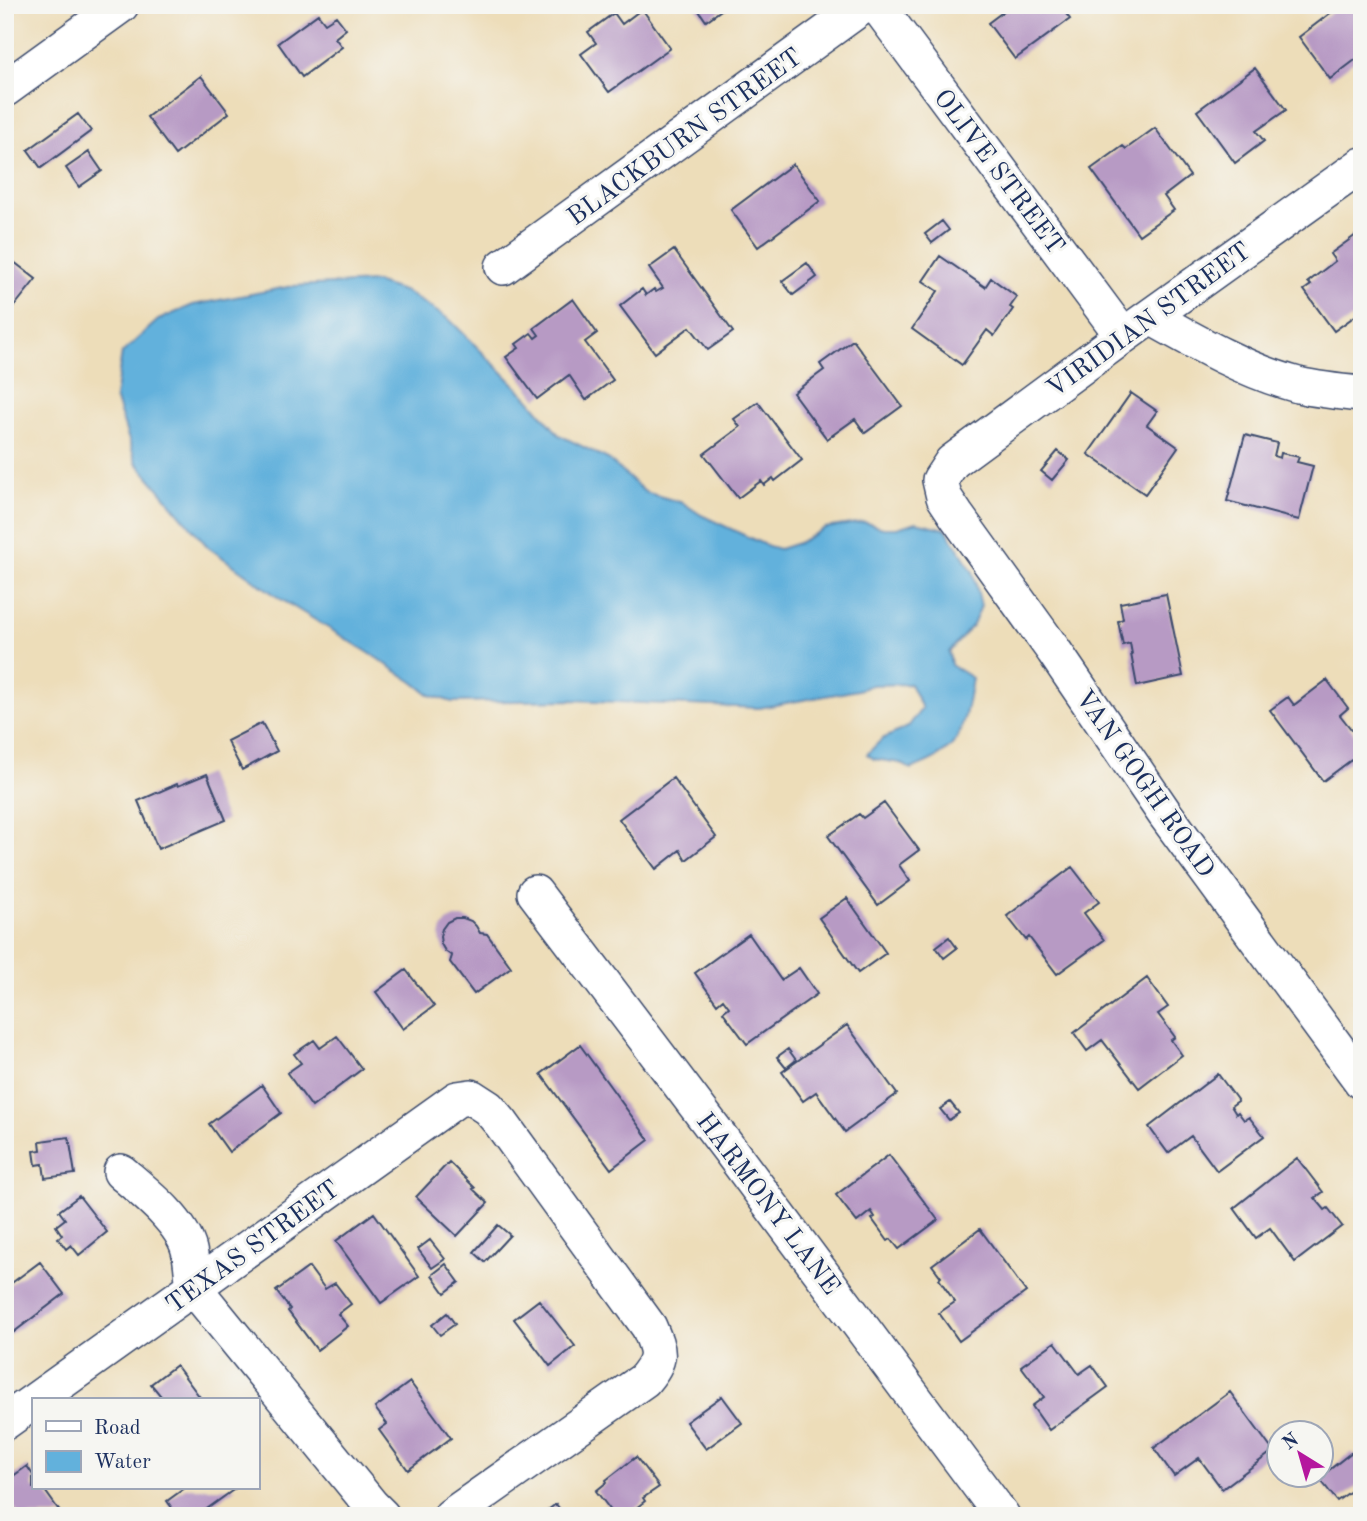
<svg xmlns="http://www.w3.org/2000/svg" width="1367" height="1521" viewBox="0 0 1367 1521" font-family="'Old Standard TT',serif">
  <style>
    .water { fill: #62b1dc; stroke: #3e709d; stroke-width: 2 }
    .building { fill: #b79ac4 }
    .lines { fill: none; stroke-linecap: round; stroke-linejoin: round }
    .minor-casing { stroke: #3a496c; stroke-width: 38 }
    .minor { stroke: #fff; stroke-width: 35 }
    .labels { text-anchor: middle; stroke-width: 6; stroke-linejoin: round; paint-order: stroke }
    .street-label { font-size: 26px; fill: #1b2f5e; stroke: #f6f6f2 }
  </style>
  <rect width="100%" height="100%" fill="#f6f6f2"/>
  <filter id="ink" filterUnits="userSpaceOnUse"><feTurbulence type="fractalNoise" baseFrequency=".0143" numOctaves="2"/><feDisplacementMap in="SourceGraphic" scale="14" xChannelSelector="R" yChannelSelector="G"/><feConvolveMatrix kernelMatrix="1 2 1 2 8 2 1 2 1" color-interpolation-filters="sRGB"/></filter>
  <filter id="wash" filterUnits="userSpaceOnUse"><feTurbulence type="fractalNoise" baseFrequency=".00686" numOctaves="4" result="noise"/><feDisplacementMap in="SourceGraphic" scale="28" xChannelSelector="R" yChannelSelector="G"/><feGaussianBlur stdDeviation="1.57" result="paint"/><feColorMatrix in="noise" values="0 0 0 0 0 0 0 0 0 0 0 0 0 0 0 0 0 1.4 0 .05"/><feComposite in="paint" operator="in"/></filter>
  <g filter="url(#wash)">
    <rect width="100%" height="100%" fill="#edddb9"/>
    <!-- water -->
    <path class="water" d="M375,282l31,10 44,28 79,79 30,36 49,24 37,33 38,11 18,12 64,30 14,4 19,-6 27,-15 39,-6 19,6h14l19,-6 30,7 27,43 8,34 -8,19 -24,27 2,13 21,13c-3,18 -8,57 -22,69 -11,11 -25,16 -39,22l-11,-6 -26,-4 -7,-5 15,-15 26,-12 14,-19 -12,-24 -38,1 -14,5 -99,18 -188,-8 -119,2 -22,-7 -17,-13 -47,-31 -87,-53 -71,-51 -72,-85 -21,-65 7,-44 36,-33 35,-15 100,-19z"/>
    <g id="blocks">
      <!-- building -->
      <path class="building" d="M695,5h33l-22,16z
        M1012,5h47l11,14 -55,40 -27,-36z
        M1341,5h21v55l-3,-3 -29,22 -31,-42z
        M642,9l28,39 -61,44 -28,-38 15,-11 -8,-11 26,-19 8,11z
        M318,14l7,9 11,-7 10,13 -11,9 7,9 -40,30 -24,-34z
        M1255,68l31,42 -30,21 8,10 -29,22 -38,-52z
        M201,76l28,37 -54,42 -28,-38z
        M78,114l13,17 -50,37 -13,-18z
        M1155,128l35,48 -26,20 10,14 -35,25 -48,-66 32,-23 3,3z
        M89,152l13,19 -23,16 -13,-19z
        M793,164l27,37 -62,46 -27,-37z
        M942,221l7,9 -17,13 -7,-9z
        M1356,235l6,7v69l-28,20 -30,-41 7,-5 -3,-3 27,-21 -5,-7z
        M674,250l59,82 -25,18 -18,-23 -35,26 -35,-47 22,-17 4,6 8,-6 2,3 7,-4 -14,-20z
        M5,255l31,24 -31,39z
        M940,256l45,31 6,-9 26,19 -7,10 3,2 -19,27 -7,-6 -25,35 -50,-36 26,-38 -15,-10z
        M807,263l10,14 -24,18 -11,-14z
        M573,299l24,34 -12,9 28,38 -27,20 -17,-25 -32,24 -31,-42 13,-9 -3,-4 15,-11 4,5 4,-3 -5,-7z
        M853,340l49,66 -37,27 -10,-14 -28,20 -34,-46 31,-23 -4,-6z
        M1131,393l26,18 -10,14 31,22 -33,47 -57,-40z
        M758,402l44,58 -27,21 -2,-3 -9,7 -3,-4 -23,17 -34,-44 36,-27 -6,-8z
        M1245,435l32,8 -3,13 6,2 1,-5 18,4 -2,5 16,4 -14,54 -72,-19z
        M1058,451l11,9 -17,20 -11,-9z
        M1166,594l17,82 -46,10 -6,-32h1l-2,-11 -7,2 -5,-24 5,-2 -3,-16z
        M1327,680l21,28 -8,7 22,28v9l-39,29 -53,-71 18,-13 6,8z
        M262,723l15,28 -35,19 -15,-29z
        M207,774l19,46 -68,29 -20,-48 39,-17 1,2z
        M673,778l43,59 -30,23 -6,-10 -24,19 -37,-50z
        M884,803l35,47 -20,15 11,16 -32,24 -50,-69 31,-22 4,4z
        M1072,867l27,35 -15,11 20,27 -47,34 -28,-37 -3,3 -19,-24z
        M847,898l39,55 -28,20 -39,-55z
        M455,918h8l8,3 5,5 4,7 7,1 24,33 -37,27 -24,-32 2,-6 -7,-5 -4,-7 -1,-8 2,-7 5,-7z
        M749,934l32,46 18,-12 18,26 -70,50 -24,-32 6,-5 -6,-8 -6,5 -22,-31z
        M949,937l8,11 -13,10 -8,-11z
        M406,970l28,36 -31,23 -27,-37z
        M1147,978l21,29 -10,7 17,23 -4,3 11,15 -43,33 -37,-48 -15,11 -13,-18z
        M847,1025l50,69 -52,38 -29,-40 -13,9 -21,-29z
        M337,1036l25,33 -50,38 -25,-34 14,-10 -7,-9 20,-14 6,8z
        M580,1045l69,95 -38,29 -70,-95z
        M788,1049l8,11 -10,8 -9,-11z
        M1218,1074l20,27 -7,5 5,8 2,-2 6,8 5,-3 15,19 -47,35 -26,-35 -23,17 -19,-26z
        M262,1085l19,28 -52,39 -20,-28z
        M950,1102l9,11 -10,7 -9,-11z
        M69,1137l6,37 -30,4 -2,-14 -7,1 -2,-14 7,-1 -1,-9z
        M889,1155l49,65 -39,29 -8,-10 -3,2 -16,-22 3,-2 -4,-6 -14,11 -21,-27z
        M1297,1158l26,34 -8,6 10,12 3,-2 14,18 -47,36 -25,-34 -14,10 -22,-30z
        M449,1162l26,26 -2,1 15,14 -31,33 -41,-39z
        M79,1196l28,36 -28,23 -8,-10 -5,4 -8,-11 4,-3 -6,-9 9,-7 -6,-8z
        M374,1213l45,63 -38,27 -45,-62z
        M498,1225l12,10 -25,27 -11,-10z
        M980,1229l46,63 -67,49 -20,-28 16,-11 -16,-23 2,-2 -9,-12z
        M430,1240l15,19 -13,9 -14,-19z
        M40,1262l24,32 -54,41 -5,-7v-40z
        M446,1264l13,18 -14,11 -13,-18z
        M309,1267l16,22 10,-6 16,21 -13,10 10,12 -31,24 -29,-39 2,-2 -14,-18z
        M539,1300l36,46 -25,20 -36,-47z
        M447,1313l8,11 -15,11 -8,-10z
        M1055,1342l24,32 13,-9 16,22 -59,43 -17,-24 12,-9 -23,-31z
        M176,1365l26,35h-38l-13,-16z
        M410,1382l41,56 -43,32 -29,-40 8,-6 -12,-16z
        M1230,1392l43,59 -51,38 -23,-31 -25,18 -20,-28z
        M722,1396l20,27 -36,26 -20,-27z
        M1352,1452l10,12v19l-25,18 -18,-23z
        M636,1457l23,30 -16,11 2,3 -19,15h-11l-19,-25 11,-9 -1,-2z
        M27,1466l6,9v13h10l20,28h-43l-15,-20v-14z
        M185,1488h51l-39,28h-19l-11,-15z
        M556,1504l9,12h-25z"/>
    </g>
  </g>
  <g filter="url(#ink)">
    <use href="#blocks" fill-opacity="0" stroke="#3a496c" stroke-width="2"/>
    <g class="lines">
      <defs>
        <path id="minor" d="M877,5l246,331
          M5,89l116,-84
          M1362,165l-239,171 -171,126 -12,18 4,17 12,18 98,136 111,163 197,268
          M503,267l361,-262
          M1151,317c46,26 95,54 147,68 21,5 42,7 64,9
          M535,893l194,256 273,367
          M121,1172c22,19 61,49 68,78 3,12 3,26 5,38l177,217 11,11
          M36,1400l421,-301 14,-2 17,11 13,15 148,204c11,26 13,31 -5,53l-193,136
          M5,1422l28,-20"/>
      </defs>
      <!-- minor casing -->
      <use href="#minor" class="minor-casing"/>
      <!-- minor -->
      <use href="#minor" class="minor"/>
    </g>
  </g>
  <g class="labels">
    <!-- street labels -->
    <g class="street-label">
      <text transform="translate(684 136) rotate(-36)" y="9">BLACKBURN STREET</text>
      <text transform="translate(1000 171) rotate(53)" y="9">OLIVE STREET</text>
      <text transform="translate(1148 319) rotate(-36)" y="9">VIRIDIAN STREET</text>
      <text transform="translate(1146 783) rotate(55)" y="9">VAN GOGH ROAD</text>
      <text transform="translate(769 1203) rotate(53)" y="9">HARMONY LANE</text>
      <text transform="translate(252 1246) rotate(-36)" y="9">TEXAS STREET</text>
    </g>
  </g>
  <!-- margin -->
  <rect width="1367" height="1521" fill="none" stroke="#f6f6f2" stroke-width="28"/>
  <!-- legend -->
  <rect x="32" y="1398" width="228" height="91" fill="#f6f6f2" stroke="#9ea6b7" stroke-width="2"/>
  <rect x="46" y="1421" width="35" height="10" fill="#ffffff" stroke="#9ea6b7" stroke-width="2"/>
  <text x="94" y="1434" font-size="21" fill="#1b2f5e">Road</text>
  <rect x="46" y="1451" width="35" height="21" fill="#62b1dc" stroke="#9ea6b7" stroke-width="2"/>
  <text x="94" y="1468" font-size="21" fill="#1b2f5e">Water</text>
  <!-- north arrow -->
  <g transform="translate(1300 1454) rotate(323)"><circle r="33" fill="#f6f6f2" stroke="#9ea6b7" stroke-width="2"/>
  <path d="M0-5L12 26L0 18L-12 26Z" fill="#b5179e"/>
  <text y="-10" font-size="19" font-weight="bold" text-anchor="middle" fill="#1b2f5e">N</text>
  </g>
</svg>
